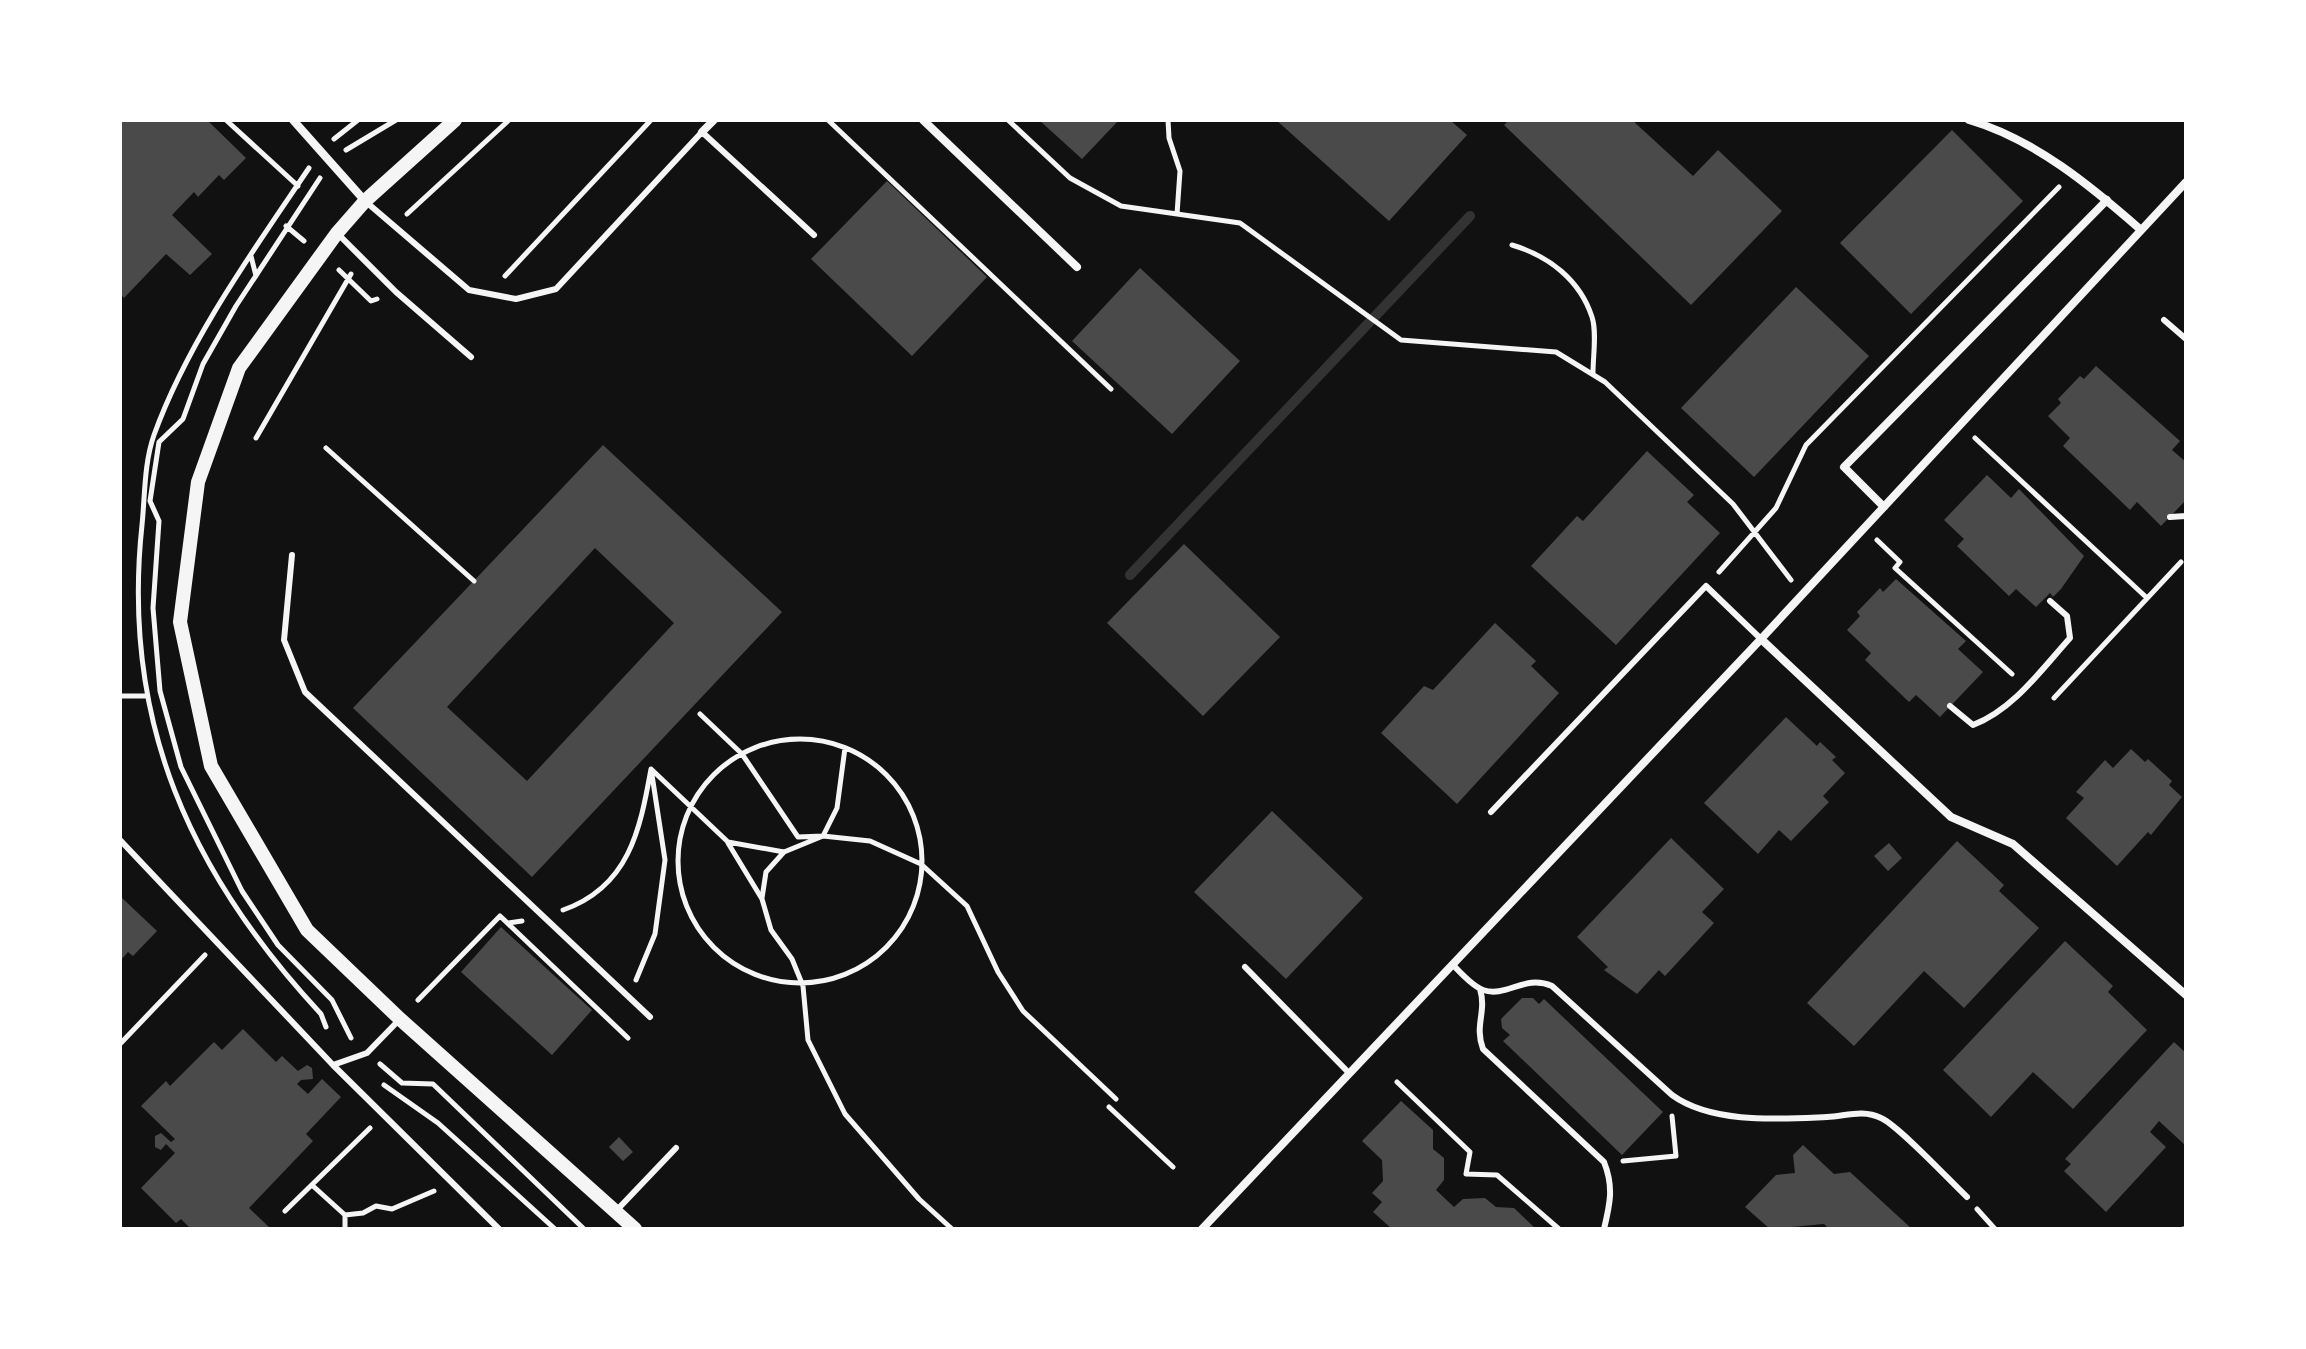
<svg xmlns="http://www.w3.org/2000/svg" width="2306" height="1349" viewBox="0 0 2306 1349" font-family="'Libre Baskerville',serif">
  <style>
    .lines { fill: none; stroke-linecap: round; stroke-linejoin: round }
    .stream { stroke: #333; stroke-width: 10 }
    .building { fill: #4a4a4a; fill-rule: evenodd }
    .path { stroke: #f5f5f5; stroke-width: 5 }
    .service { stroke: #f5f5f5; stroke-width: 6 }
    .minor { stroke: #f5f5f5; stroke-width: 8 }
    .tertiary { stroke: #f5f5f5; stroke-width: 14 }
  </style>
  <rect width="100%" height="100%" fill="#111"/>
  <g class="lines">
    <!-- stream -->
    <path class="stream" d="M1130,575l340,-359"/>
  </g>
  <!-- building -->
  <path class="building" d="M120,120h87l39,38 -22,22 -5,-5 -21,22 -4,-5 -22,23 40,39 -22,21 -24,-21 -42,44 -4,-5z
    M1039,120h80l-37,39z
    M1276,120h174l17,15 -78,86z
    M1509,120h123l61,56 25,-26 64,61 -91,94 -187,-180z
    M1952,130l71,71 -112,113 -71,-71z
    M887,181l100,96 -75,79 -101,-97z
    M1140,268l100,93 -68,73 -100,-93z
    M1796,287l73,69 -115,121 -73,-69z
    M2096,366l84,75 -8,9 14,12v38l-25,26 -24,-24 -7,8 -67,-64 7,-8 -22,-22 13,-13 -3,-4 22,-23 4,3z
    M603,445l179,167 -250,265 -179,-169zM595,548l79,75 -147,158 -80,-74z
    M1647,451l47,44 -7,7 33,31 -104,112 -85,-79 46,-50 6,5z
    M1987,475l24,23 8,-9 65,67 -23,33 -8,8 -3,-4 -14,14 -20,-18 -7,7 -52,-50 7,-7 -20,-19z
    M1184,544l96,93 -77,79 -96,-93z
    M1896,579l70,62 -8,8 25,23 -43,45 -24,-22 -7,7 -44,-42 6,-7 -24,-23 13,-14 -3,-4 23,-24 3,4z
    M1495,623l41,38 -5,5 28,27 -102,111 -76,-71 43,-47 9,4z
    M1786,717l31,29 3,-4 16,15 -4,3 13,13 -22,23 6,6 -38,39 -12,-11 -21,24 -54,-51z
    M2131,749l14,13 3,-3 24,22 -3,4 13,12 -31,38 -3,-3 -31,34 -51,-48 18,-20 -8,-6 29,-32 8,8z
    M1272,811l91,87 -77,81 -92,-87z
    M1671,838l53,51 -22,23 12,11 -49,53 -6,-6 -22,24 -33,-24 4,-3 -31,-30z
    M1957,841l47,44 -5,6 40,37 -75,80 -40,-37 -70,75 -47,-43z
    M1889,843l13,15 -14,13 -14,-15z
    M120,896l37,35 -24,25 -5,-4 -8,9z
    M501,927l91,83 -40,45 -91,-83z
    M2065,941l48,45 -5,6 39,38 -74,79 -40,-37 -42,45 -48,-47z
    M1522,998h11l6,6 5,-5 119,113 -41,43 -119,-114 7,-6 -8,-7 -1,-9z
    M243,1029l33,33 6,-6 16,15 9,-6 5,3 1,11 -12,1 -4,4 11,10 14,-15 19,18 -35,37 7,7 -64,67 22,21h-80l-10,-10 -5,4 -35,-35 34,-35 -9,-9 -5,6 -6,-3v-11l6,-3 10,9 4,-3 -34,-33 25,-25 4,5 44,-44 8,8z
    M2174,1042l12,11v93l-27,-25 -9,11 16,15 -60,65 -42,-41 7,-7 -6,-5z
    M1401,1101l32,29v19l11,9v22l-8,10 18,17 9,-8 22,-1 11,9 18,1 22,21h-144l-19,-17 9,-10 -10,-9 11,-12 -1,-21 -20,-19z
    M619,1137l14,15 -10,9 -14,-14z
    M1803,1145l31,29 16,-2 62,57h-83l-5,-5 -54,5 -25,-22 31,-32 19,-2 -2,-18z"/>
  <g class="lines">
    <!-- path -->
    <path class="path" d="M226,120l72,66
      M828,120l283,269
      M1008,120l62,58 51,28 119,17 161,117 155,12 49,30 128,122 58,76
      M1168,120l1,18 11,33 -3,43
      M334,139l24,-19
      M346,150l50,-30
      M309,168c-56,83 -121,173 -155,267 -10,28 -9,61 -12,90 -21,196 48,348 179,489l5,13
      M320,178l-84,128 -33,58 -20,55 -24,23 -9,59 9,20 -6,87 7,83 21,76 61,124 36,54 54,55 19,38
      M407,214l102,-94
      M286,226l18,15
      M1512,245c37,11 68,35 80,72 5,15 1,39 1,56
      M251,256l5,20
      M339,270l32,31 6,-2
      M505,276l146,-156
      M256,438l95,-164
      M1975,438l172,160
      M326,448l148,133
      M1877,540l23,22 -5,6 117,106
      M1719,572l57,-64 30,-63 253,-258
      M120,696h25
      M2054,698l127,-136
      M700,714l42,40 56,83 25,-1 14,-28 8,-60
      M678 861a122 122 0 1 1 244 0a122 122 0 1 1-244 0Z
      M728,843l34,56 9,31 21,29 11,27 5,54 37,74 74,85 33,30
      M762,898l4,-26 18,-20
      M563,910c66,-23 77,-80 88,-141l77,73 56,10 39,-16 47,5 51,23 46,42 31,66 25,39 93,88
      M508,923l14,-2
      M636,980l19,-46 10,-74 -13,-85
      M418,1000l82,-84 128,122
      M120,1044l85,-89
      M380,1064l22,19 31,1 151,145
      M1397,1082l73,70 -4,22 31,1 62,54
      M384,1085l54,38 117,106
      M1109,1107l64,60
      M1623,1161l53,-5 -4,-40
      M313,1186l32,29v14
      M1977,1209l18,20
      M285,1211l85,-83
      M345,1215l18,-2 13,-7 16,3 42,-18
      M2183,1229h1"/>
    <!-- service -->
    <path class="service" d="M365,201l104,89 47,9 40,-10 146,-157 112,103
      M338,234l58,58 75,65
      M2164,320l22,19
      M2170,517l16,-1
      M292,555l-8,85 21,52 345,325
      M1950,706l23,19c40,-15 69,-56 97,-87l-3,-22 -17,-15
      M1491,812l215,-226 55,53
      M120,840l213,225 34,-12 33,-34
      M1453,965c8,8 19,21 30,25 24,8 41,-16 69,-4l120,109c40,29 106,24 155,22 19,-1 36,-8 54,1 18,8 68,62 86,79
      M1245,967l103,105
      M1480,989c7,23 -6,36 3,60l121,113c10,25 6,42 0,67
      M333,1065l166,164
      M616,1211l60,-63"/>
    <!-- minor -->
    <path class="minor" d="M293,120l72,81
      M923,120l154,147
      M1969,120c65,19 122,66 172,110
      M702,132l12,-12
      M1884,507l-40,-40 263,-267
      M1761,639l190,178 62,27 173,151
      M1202,1229l559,-590 425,-457"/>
    <!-- tertiary -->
    <path class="tertiary" d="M455,120l-90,81 -28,32 -98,135 -41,114 -18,140 31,144 96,164 93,89 235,210"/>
  </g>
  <!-- border -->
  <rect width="2306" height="1349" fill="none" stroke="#ffffff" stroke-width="244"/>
</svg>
